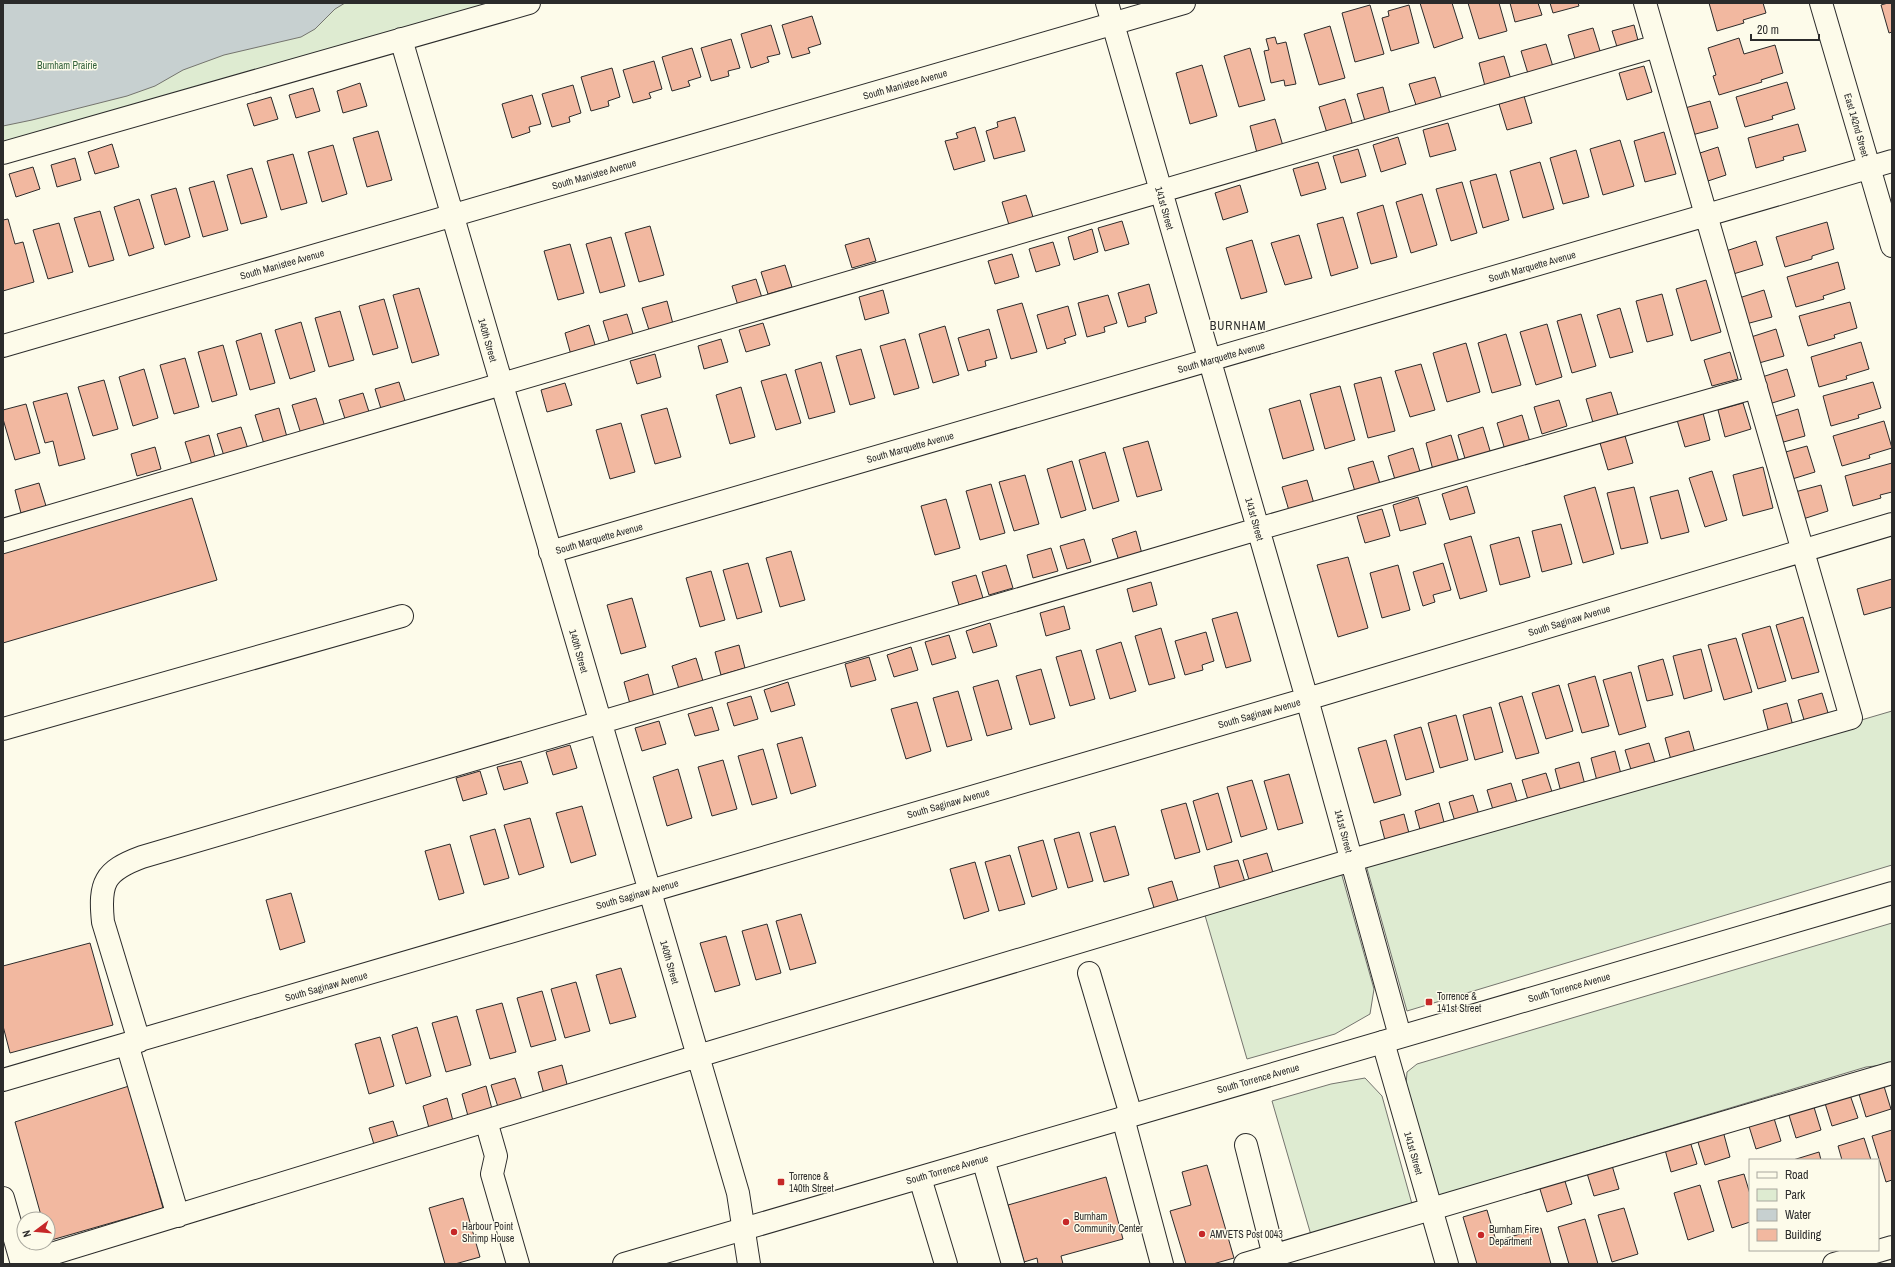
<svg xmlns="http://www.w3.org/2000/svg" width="1895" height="1267" viewBox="0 0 1895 1267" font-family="'Archivo Narrow',sans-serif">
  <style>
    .green { fill: #deebd1; stroke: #74746e }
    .water { fill: #c7d0d0; stroke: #74746e }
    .building { fill: #f2b8a0; stroke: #2b2b2b }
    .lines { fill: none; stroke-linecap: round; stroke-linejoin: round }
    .minor-casing { stroke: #2b2b2b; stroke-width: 24 }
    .major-casing { stroke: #2b2b2b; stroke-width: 24 }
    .minor { stroke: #fdfbea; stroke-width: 22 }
    .major { stroke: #fdfbea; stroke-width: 22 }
    .poi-dot { fill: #c62828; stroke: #fdfbea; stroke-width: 1.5 }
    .labels { text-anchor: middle; stroke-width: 3; stroke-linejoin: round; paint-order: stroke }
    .park-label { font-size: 10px; fill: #34623c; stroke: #fdfbea }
    .street-label { font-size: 10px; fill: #2b2b2b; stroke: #fdfbea }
    .poi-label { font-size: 10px; fill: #2b2b2b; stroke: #fdfbea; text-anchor: start }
    .quarter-label { font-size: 12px; letter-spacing: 1px; fill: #2b2b2b; stroke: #fdfbea }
  </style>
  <rect width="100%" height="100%" fill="#fdfbea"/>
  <!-- green -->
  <path class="green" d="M3,3h501l-501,145z
    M1892,711v154l-485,146 -41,-146z
    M1341,872l33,117 -4,25 -35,20 -88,25 -43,-147z
    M1892,923v141l-26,3 -428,129 -32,-111 1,-13 10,-8z
    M1365,1078l17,18 30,108 -101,31 -39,-134 59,-17z"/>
  <!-- water -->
  <path class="water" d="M3,3h342l-10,6 -20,20 -14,8 -77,18 -41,15 -28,16 -28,10 -95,24 -29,6z"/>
  <!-- building -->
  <path class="building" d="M1420,3h32l11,35 -29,10z
    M1468,3h31l8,28 -28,8z
    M1510,3h28l4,12 -27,7z
    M1550,3h28l1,3 -26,7z
    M1709,3h54l3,10 -23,7 1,3 -27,8z
    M1888,3h4v29l-3,1 -8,-28z
    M1370,5l14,49 -29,8 -13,-49z
    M1409,5l10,38 -28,8 -9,-33 7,-2 -1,-5z
    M812,16l9,28 -13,4 2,5 -18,5 -10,-33z
    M771,25l9,29 -13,3 2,5 -18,6 -10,-34z
    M1634,25l5,19 -21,6 -6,-19z
    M1330,26l15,52 -26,7 -15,-51z
    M1593,28l8,26 -25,8 -8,-27z
    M1275,37l2,7 9,-2 10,42 -11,2 -1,-6 -13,3 -7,-32 5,-1 -3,-11z
    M1739,38l5,16 31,-9 8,28 -22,7 1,2 -43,13 -6,-19 3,-1 -8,-27z
    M731,39l9,29 -12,3 1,5 -18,5 -10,-33z
    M1546,44l8,26 -25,7 -8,-26z
    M692,48l9,29 -13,4 2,5 -18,5 -10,-34z
    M1250,48l15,52 -26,7 -15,-51z
    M1504,56l8,27 -26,7 -7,-27z
    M654,61l8,28 -13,4 2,5 -18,5 -10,-33z
    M1202,65l15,51 -27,8 -14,-51z
    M1644,66l8,26 -25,8 -8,-27z
    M612,68l8,29 -12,4 1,5 -18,5 -10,-34z
    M1435,77l7,23 -25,8 -8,-24z
    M1787,82l8,27 -23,7 1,3 -28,8 -9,-30z
    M360,83l7,23 -24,7 -6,-22z
    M573,85l8,28 -12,4 1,5 -18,5 -10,-33z
    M1383,87l7,27 -25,7 -8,-27z
    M313,88l7,23 -24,7 -7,-23z
    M532,95l9,29 -12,3 1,5 -18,6 -10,-34z
    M1524,96l8,27 -25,7 -8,-26z
    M271,97l7,22 -24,7 -7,-22z
    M1345,99l8,27 -26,7 -8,-26z
    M1710,101l8,27 -26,7 -7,-27z
    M1015,117l10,34 -31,8 -8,-28 12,-4 -1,-5z
    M1275,119l8,27 -26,7 -7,-27z
    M1448,123l8,27 -26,7 -7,-27z
    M1798,124l8,27 -23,6 1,3 -28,8 -8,-30z
    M975,127l10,34 -31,9 -9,-29 13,-3 -2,-5z
    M378,131l14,49 -25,7 -14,-49z
    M1664,132l12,42 -31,8 -11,-41z
    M1398,137l8,27 -25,8 -8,-27z
    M1620,140l14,46 -31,9 -13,-46z
    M112,144l7,23 -24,7 -7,-22z
    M333,145l14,49 -25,8 -14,-50z
    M1718,147l8,28 -21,7 -8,-28z
    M1358,149l8,27 -25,7 -8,-27z
    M1576,150l13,47 -26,7 -13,-46z
    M293,154l14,49 -26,7 -14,-49z
    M75,158l6,22 -24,7 -6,-22z
    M1318,162l8,27 -25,7 -8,-27z
    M1540,162l14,47 -31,9 -13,-47z
    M33,167l7,22 -24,8 -7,-23z
    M252,168l15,49 -26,7 -14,-49z
    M1496,174l13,46 -26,8 -13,-47z
    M214,181l14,49 -25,7 -14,-49z
    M1462,182l15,51 -26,8 -15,-52z
    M1240,185l8,27 -25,8 -8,-27z
    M176,188l14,49 -25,8 -14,-50z
    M1422,194l15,51 -26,8 -15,-51z
    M1026,195l7,22 -24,8 -7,-23z
    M139,199l15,49 -25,8 -15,-49z
    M1383,205l14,52 -26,7 -14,-51z
    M100,211l14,49 -25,7 -15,-49z
    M1343,217l15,51 -27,8 -14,-52z
    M8,219l7,25 8,-2 11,40 -31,9v-71z
    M1122,221l7,23 -24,7 -7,-23z
    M1827,222l7,27 -22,7v3l-27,8 -9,-30z
    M59,223l14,49 -25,7 -15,-49z
    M650,226l14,49 -25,7 -14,-49z
    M1092,229l6,23 -24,8 -6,-23z
    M1299,235l13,43 -27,7 -14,-42z
    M611,237l14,49 -25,7 -14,-49z
    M869,238l7,23 -24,7 -7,-23z
    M1252,240l15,52 -26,7 -15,-51z
    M1756,241l7,24 -33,10 -7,-23z
    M1053,242l7,23 -24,7 -7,-23z
    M570,244l14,49 -26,7 -14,-49z
    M1012,254l7,23 -24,7 -7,-23z
    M1838,262l7,27 -22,7 1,3 -28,8 -9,-30z
    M785,265l7,22 -24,7 -7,-22z
    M756,279l7,22 -24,8 -7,-23z
    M1706,280l15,52 -30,9 -15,-52z
    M1149,284l8,29 -12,4 1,5 -18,5 -10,-34z
    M419,288l20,67 -27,8 -19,-68z
    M883,290l6,23 -24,7 -6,-23z
    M1764,290l8,27 -26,7 -7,-26z
    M1662,294l11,41 -26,7 -11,-41z
    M1108,295l9,28 -13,4 1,5 -18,5 -9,-34z
    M384,299l14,49 -25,7 -14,-49z
    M667,301l6,23 -24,6 -7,-22z
    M1850,302l7,26 -23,7 1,3 -27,8 -9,-30z
    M1022,303l15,49 -26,7 -14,-49z
    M1068,306l8,29 -12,4 2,4 -19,6 -10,-34z
    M1620,308l13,44 -23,6 -13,-43z
    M340,311l14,49 -25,7 -14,-49z
    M627,314l7,23 -24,7 -7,-23z
    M1581,314l15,52 -24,7 -15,-52z
    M301,322l14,49 -25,8 -15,-49z
    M763,323l7,22 -24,7 -7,-22z
    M1547,324l15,53 -26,8 -16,-53z
    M589,325l7,23 -25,7 -6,-22z
    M945,326l14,49 -26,8 -14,-49z
    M989,329l8,29 -12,3 1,5 -18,5 -10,-33z
    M1776,329l8,27 -25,7 -8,-26z
    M261,333l14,50 -25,7 -14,-49z
    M1506,334l15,51 -29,8 -14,-50z
    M721,339l7,23 -24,7 -6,-23z
    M905,339l14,49 -25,7 -14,-49z
    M1861,342l8,27 -23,7 1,3 -28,8 -8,-30z
    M1466,343l14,49 -33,10 -14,-49z
    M223,345l14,50 -25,7 -14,-50z
    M861,349l14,49 -25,7 -14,-49z
    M1730,352l8,27 -26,7 -8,-26z
    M655,354l6,23 -24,7 -7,-23z
    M185,358l14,49 -25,7 -14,-49z
    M821,362l14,50 -26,7 -14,-49z
    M1421,364l14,46 -25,7 -15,-46z
    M144,369l14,49 -25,8 -14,-49z
    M1787,369l8,27 -26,8 -7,-27z
    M786,374l15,49 -25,7 -15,-49z
    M1381,377l14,54 -27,7 -14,-54z
    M104,380l14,49 -25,7 -15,-49z
    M399,382l7,22 -24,8 -7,-23z
    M1873,382l8,26 -23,7 1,3 -28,8 -8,-30z
    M565,383l7,22 -25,7 -6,-22z
    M1340,386l15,54 -30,9 -15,-55z
    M741,387l14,50 -25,7 -14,-49z
    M1611,392l8,26 -25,8 -8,-27z
    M67,393l18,66 -26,7 -6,-25 -8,2 -12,-41z
    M363,393l7,22 -24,7 -7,-22z
    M316,398l9,29 -24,7 -9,-29z
    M1300,400l14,50 -31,9 -14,-50z
    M1559,400l8,26 -25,8 -8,-27z
    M1743,403l8,26 -26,8 -7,-27z
    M26,404l14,49 -25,7 -12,-41v-9z
    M279,408l8,29 -23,7 -9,-29z
    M667,408l14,49 -26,7 -14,-49z
    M1798,409l7,27 -25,7 -8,-26z
    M1703,413l7,27 -25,7 -8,-27z
    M1522,415l8,27 -25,8 -8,-27z
    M1884,421l8,27 -23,7 1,3 -28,8 -9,-30z
    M621,423l14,49 -25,7 -14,-49z
    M241,427l7,22 -24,7 -7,-22z
    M1483,427l8,27 -25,8 -8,-27z
    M209,435l6,22 -23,8 -7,-23z
    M1451,435l8,27 -26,8 -7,-27z
    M1625,436l8,27 -25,7 -8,-27z
    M1148,441l14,49 -25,7 -14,-49z
    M1807,446l8,26 -26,8 -7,-27z
    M155,447l6,22 -24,7 -6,-22z
    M1413,448l8,27 -25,8 -8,-27z
    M1105,452l14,49 -26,8 -14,-49z
    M1072,461l14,49 -25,8 -14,-49z
    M1373,461l8,26 -25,8 -8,-27z
    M1892,463v29l-12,3 1,3 -28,8 -8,-30z
    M1763,467l10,41 -30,8 -10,-41z
    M1712,471l15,49 -22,7 -16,-49z
    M1025,475l14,49 -25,7 -15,-49z
    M1307,480l8,27 -25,7 -8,-27z
    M39,483l7,23 -25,7 -6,-23z
    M991,484l14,49 -25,7 -14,-49z
    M1821,485l7,26 -25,8 -8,-27z
    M1467,486l8,27 -25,7 -8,-26z
    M1595,487l19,67 -31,9 -19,-67z
    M1634,487l14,56 -27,6 -14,-56z
    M1678,490l11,42 -28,7 -11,-42z
    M1418,497l8,27 -26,7 -7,-26z
    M192,498l25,82 -214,63v-89z
    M946,499l14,49 -25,7 -14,-49z
    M1382,509l8,27 -25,7 -8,-27z
    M1561,524l11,40 -30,8 -10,-41z
    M1136,531l6,23 -23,7 -7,-22z
    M1471,536l16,55 -27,8 -16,-55z
    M1519,537l11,40 -30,8 -10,-40z
    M1084,539l7,23 -24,7 -7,-23z
    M1051,548l7,23 -25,7 -6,-23z
    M791,551l14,49 -25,7 -14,-49z
    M1348,557l20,71 -30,9 -21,-72z
    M748,563l14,49 -25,7 -14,-49z
    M1443,563l8,27 -18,5 2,7 -12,4 -10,-34z
    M1006,565l7,23 -24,7 -7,-23z
    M1398,565l12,45 -28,8 -12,-45z
    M711,571l14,49 -25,7 -14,-49z
    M976,575l7,23 -24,7 -7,-23z
    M1892,579v28l-28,8 -7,-26z
    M1151,582l6,23 -24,7 -6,-23z
    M632,598l14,49 -25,7 -14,-49z
    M1064,606l6,23 -24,7 -6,-23z
    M1237,612l14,49 -25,7 -14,-49z
    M1803,617l16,55 -27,7 -16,-54z
    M990,623l7,23 -24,7 -7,-22z
    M1770,626l16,55 -28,8 -16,-55z
    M1161,628l14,50 -26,7 -14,-49z
    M1206,632l8,29 -12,4 1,5 -18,5 -10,-34z
    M949,635l7,23 -24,7 -7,-23z
    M1736,638l16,54 -28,8 -16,-55z
    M1121,642l15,49 -26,8 -14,-49z
    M739,645l6,23 -24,7 -6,-23z
    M911,647l7,23 -24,7 -7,-22z
    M1701,649l11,42 -28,8 -11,-43z
    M1081,650l14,49 -25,7 -14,-49z
    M869,657l7,23 -25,7 -6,-23z
    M696,658l7,23 -24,8 -7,-23z
    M1663,659l10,36 -26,6 -9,-35z
    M1041,669l14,49 -25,7 -14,-49z
    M1631,672l15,55 -27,8 -16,-55z
    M648,674l6,23 -24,7 -6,-22z
    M1595,676l14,50 -27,7 -14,-49z
    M998,680l14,49 -25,7 -14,-49z
    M788,682l7,23 -24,7 -7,-22z
    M1559,685l14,46 -27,8 -14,-46z
    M958,691l14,49 -25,7 -14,-49z
    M1822,693l7,23 -24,7 -7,-23z
    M751,696l7,23 -24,7 -7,-23z
    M1522,696l17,57 -23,6 -17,-56z
    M917,702l14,49 -25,8 -15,-50z
    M1787,703l6,23 -24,7 -6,-23z
    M712,707l7,23 -24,6 -7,-22z
    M1491,707l12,45 -28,8 -12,-45z
    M1456,715l12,45 -28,8 -12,-45z
    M659,721l7,23 -24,7 -7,-23z
    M1421,727l13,45 -28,8 -12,-45z
    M1689,731l6,22 -24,7 -6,-22z
    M802,737l14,49 -25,8 -14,-50z
    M1386,740l15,55 -27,8 -16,-55z
    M1649,743l7,23 -24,7 -7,-23z
    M570,745l7,23 -24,7 -7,-23z
    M763,749l14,49 -25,7 -14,-49z
    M1615,751l6,23 -24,7 -6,-23z
    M723,760l14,49 -25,7 -14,-49z
    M521,761l7,22 -24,7 -7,-23z
    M1579,762l6,23 -24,7 -6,-23z
    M678,769l14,49 -25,8 -14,-49z
    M480,771l7,23 -24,7 -7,-23z
    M1546,773l7,22 -24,8 -7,-23z
    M1289,774l14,49 -25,7 -14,-49z
    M1252,780l15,49 -26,8 -14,-50z
    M1511,783l7,23 -24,7 -7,-23z
    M1218,793l14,49 -25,8 -14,-49z
    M1473,795l7,23 -24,7 -7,-23z
    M1186,803l14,49 -25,7 -14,-49z
    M1439,803l6,23 -24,7 -6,-22z
    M582,806l14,49 -25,8 -15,-50z
    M1404,814l6,23 -24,7 -6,-23z
    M530,818l14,49 -25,8 -15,-50z
    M1115,826l14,49 -25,7 -14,-49z
    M495,829l14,49 -25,7 -14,-49z
    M1079,832l14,49 -25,7 -14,-49z
    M1043,840l14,49 -25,8 -14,-50z
    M450,844l14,49 -25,7 -14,-49z
    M1267,853l7,23 -24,7 -7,-23z
    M1010,855l15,49 -26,7 -14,-49z
    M1238,860l7,22 -25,7 -6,-23z
    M975,862l14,49 -25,8 -14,-50z
    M1172,881l7,23 -24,7 -7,-23z
    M291,893l14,49 -25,8 -14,-50z
    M801,914l15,49 -26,7 -14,-49z
    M767,924l14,49 -25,7 -14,-49z
    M726,936l14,49 -25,7 -15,-49z
    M90,943l23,82 -103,28 -7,-27v-60z
    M621,968l15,49 -26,7 -14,-49z
    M576,982l14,49 -25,7 -14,-49z
    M542,991l14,49 -25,7 -14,-49z
    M502,1003l14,49 -26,7 -14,-49z
    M457,1016l14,49 -25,7 -14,-49z
    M417,1027l14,49 -25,8 -14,-49z
    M380,1037l14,49 -25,8 -14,-50z
    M562,1065l6,23 -24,6 -6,-22z
    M515,1078l7,22 -24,7 -7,-22z
    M1883,1083l8,26 -25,8 -8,-26z
    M129,1086l34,122 -115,33v-22h-6l-27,-97z
    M486,1086l6,23 -24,7 -6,-22z
    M1849,1092l9,26 -26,8 -8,-26z
    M447,1098l6,23 -24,7 -6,-22z
    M1813,1104l8,26 -25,8 -8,-26z
    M1773,1115l8,26 -25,8 -8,-26z
    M393,1121l7,23 -24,7 -7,-23z
    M1892,1130v50l-6,2 -14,-46z
    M1723,1131l7,26 -25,8 -8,-26z
    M1689,1138l8,26 -26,8 -7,-26z
    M1864,1138l7,22h-29l-4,-14z
    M1819,1152l2,8h-28z
    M1611,1162l8,27 -25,7 -8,-26z
    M1207,1165l27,93 -21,6h-27l-16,-53 21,-6 -9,-33z
    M1744,1174l6,20v28l-18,6 -14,-47z
    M1106,1177l17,62 -62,17 2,8h-25l-1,-6 -13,4 -16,-57z
    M1564,1178l8,26 -25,8 -8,-26z
    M1700,1185l14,46 -26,9 -14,-47z
    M463,1198l17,59 -25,7h-10l-16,-56z
    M1624,1208l14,46 -26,8 -14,-47z
    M1487,1210l9,31 45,-13 10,36h-74l-14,-47z
    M1585,1219l13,45h-29l-11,-37z"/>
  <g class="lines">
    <defs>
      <path id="minor" d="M1107,3l200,696 93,337
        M1821,3l71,243
        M401,39l337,1154 11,71
        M3,153l526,-150
        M3,346l1181,-343
        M3,530l1654,-484
        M550,552l1342,-391
        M3,729l399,-113
        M1089,973l42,142
        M139,1041l-36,-119c-4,-39 1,-51 39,-65l1116,-328 498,-142
        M1383,1042l64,222
        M127,1044l51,172
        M3,1080l1304,-381 585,-175
        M1123,1118l39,146
        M486,1121l10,35 -4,18 26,90
        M1246,1145l28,111
        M983,1159l30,105
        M920,1178l26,86
        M3,1198l19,66
        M22,1263l676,-207 654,-196 499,-142 -206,-715
        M1245,1264l647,-191
        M1834,1264l58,-17"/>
      <path id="major" d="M624,1264l1268,-371"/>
    </defs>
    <!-- minor casing -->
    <use href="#minor" class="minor-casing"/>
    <!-- major casing -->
    <use href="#major" class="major-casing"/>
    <!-- minor -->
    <use href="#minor" class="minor"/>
    <!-- major -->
    <use href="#major" class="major"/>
  </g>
  <!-- markers -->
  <g class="poi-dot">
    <rect x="1425" y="998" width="8" height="8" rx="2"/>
    <rect x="777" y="1178" width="8" height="8" rx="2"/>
    <circle cx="1066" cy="1222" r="4"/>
    <circle cx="454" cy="1232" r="4"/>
    <circle cx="1202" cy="1234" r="4"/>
    <circle cx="1481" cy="1235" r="4"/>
  </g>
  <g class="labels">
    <!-- park labels -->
    <g class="park-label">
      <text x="67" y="69">Burnham Prairie</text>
    </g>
    <!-- street labels -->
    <g class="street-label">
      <text transform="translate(905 84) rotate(-16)" y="4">South Manistee Avenue</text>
      <text transform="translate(1857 125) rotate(74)" y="4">East 142nd Street</text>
      <text transform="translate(594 174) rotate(-16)" y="4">South Manistee Avenue</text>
      <text transform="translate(1165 208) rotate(74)" y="4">141st Street</text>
      <text transform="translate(282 264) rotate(-16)" y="4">South Manistee Avenue</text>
      <text transform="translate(1532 266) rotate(-16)" y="4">South Marquette Avenue</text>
      <text transform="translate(488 340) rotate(74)" y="4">140th Street</text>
      <text transform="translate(1221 357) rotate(-16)" y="4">South Marquette Avenue</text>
      <text transform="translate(910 447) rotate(-16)" y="4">South Marquette Avenue</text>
      <text transform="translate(1255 519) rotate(74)" y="4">141st Street</text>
      <text transform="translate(599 538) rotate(-16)" y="4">South Marquette Avenue</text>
      <text transform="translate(1569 620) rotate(-17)" y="4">South Saginaw Avenue</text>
      <text transform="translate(579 651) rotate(74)" y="4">140th Street</text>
      <text transform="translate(1259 713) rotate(-16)" y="4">South Saginaw Avenue</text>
      <text transform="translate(948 803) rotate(-16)" y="4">South Saginaw Avenue</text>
      <text transform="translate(1344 831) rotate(75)" y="4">141st Street</text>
      <text transform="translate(637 894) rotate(-16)" y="4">South Saginaw Avenue</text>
      <text transform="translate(670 962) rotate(74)" y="4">140th Street</text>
      <text transform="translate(326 986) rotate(-16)" y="4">South Saginaw Avenue</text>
      <text transform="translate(1569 987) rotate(-16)" y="4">South Torrence Avenue</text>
      <text transform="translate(1258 1078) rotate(-16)" y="4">South Torrence Avenue</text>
      <text transform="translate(1414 1153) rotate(74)" y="4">141st Street</text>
      <text transform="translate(947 1169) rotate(-16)" y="4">South Torrence Avenue</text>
    </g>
    <!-- poi labels -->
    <g class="poi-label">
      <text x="1437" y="1000">Torrence &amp;<tspan x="1437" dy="12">141st Street</tspan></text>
      <text x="789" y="1180">Torrence &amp;<tspan x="789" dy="12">140th Street</tspan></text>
      <text x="1074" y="1220">Burnham<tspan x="1074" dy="12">Community Center</tspan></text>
      <text x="462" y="1230">Harbour Point<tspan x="462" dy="12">Shrimp House</tspan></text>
      <text x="1489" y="1233">Burnham Fire<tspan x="1489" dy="12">Department</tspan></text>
      <text x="1210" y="1238">AMVETS Post 0043</text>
    </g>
    <!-- quarter labels -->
    <g class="quarter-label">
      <text x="1238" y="330">BURNHAM</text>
    </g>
  </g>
  <!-- border -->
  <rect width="1895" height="1267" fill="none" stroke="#2b2b2b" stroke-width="8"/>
  <!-- legend -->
  <rect x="1749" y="1159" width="130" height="92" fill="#fdfbea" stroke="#a9a89e"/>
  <rect x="1757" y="1172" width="20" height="6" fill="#fdfbea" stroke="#a9a89e"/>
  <text x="1785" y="1179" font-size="12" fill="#2b2b2b">Road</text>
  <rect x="1757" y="1189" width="20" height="12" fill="#deebd1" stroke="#a9a89e"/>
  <text x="1785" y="1199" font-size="12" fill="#2b2b2b">Park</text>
  <rect x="1757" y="1209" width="20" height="12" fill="#c7d0d0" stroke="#a9a89e"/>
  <text x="1785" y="1219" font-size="12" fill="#2b2b2b">Water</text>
  <rect x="1757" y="1229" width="20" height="12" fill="#f2b8a0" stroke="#a9a89e"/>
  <text x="1785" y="1239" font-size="12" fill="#2b2b2b">Building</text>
  <!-- north arrow -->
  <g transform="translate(36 1231) rotate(254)"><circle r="19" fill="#fdfbea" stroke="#a9a89e"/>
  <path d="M0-3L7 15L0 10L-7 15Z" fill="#c62828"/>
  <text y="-6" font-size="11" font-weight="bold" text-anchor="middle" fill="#2b2b2b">N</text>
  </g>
  <!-- scale -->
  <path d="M1751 34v6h68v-6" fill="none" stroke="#2b2b2b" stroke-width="2"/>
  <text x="1757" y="34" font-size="12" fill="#2b2b2b" stroke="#fdfbea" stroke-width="3" paint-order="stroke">20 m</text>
</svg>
